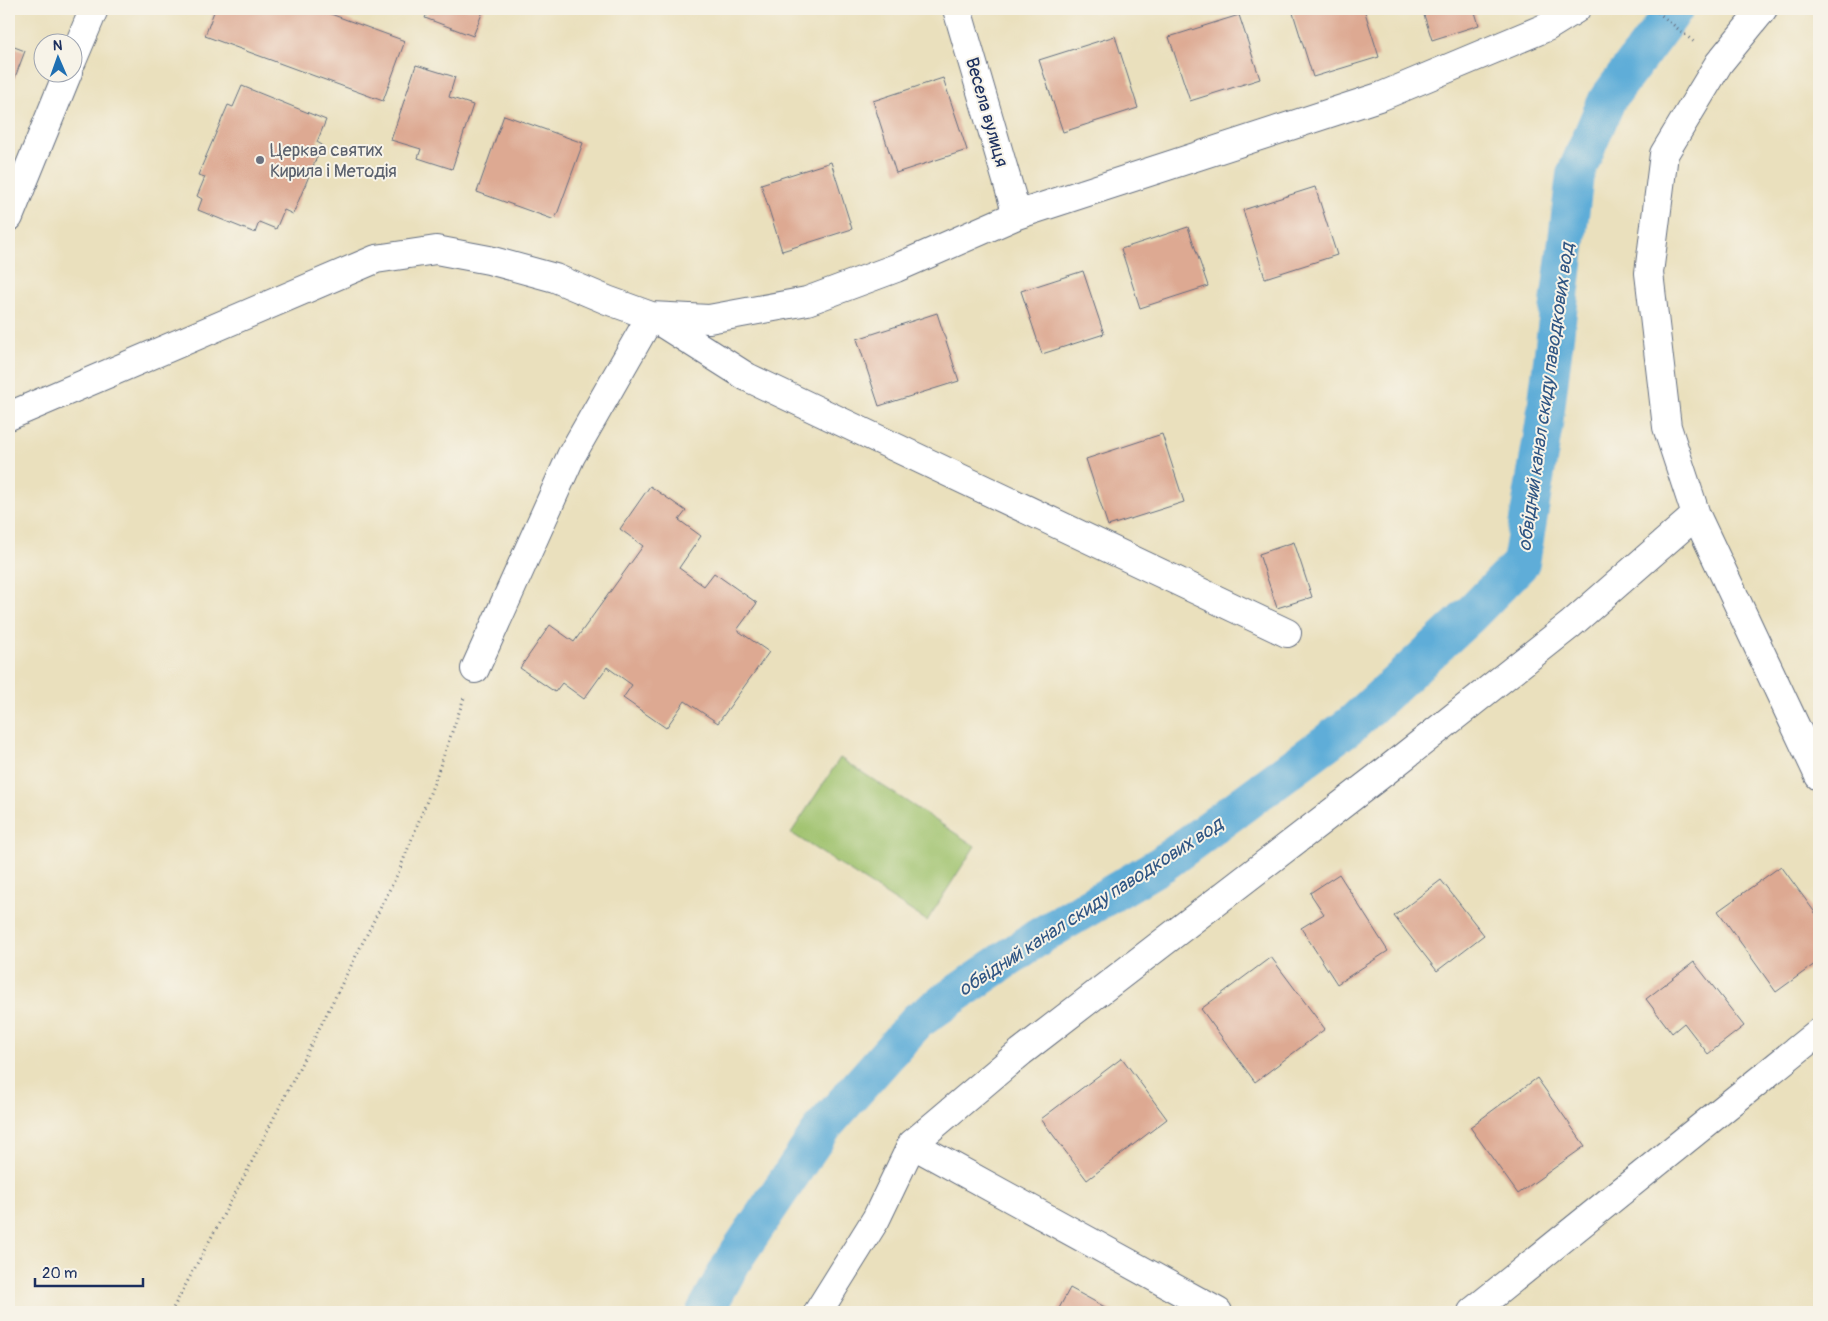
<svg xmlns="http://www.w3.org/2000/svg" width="1828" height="1321" viewBox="0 0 1828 1321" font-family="Pangolin,sans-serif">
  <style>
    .green { fill: #9dc16b; stroke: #5c7864 }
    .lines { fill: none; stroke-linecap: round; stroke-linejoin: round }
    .canal { stroke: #5eadd8; stroke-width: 38 }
    .building { fill: #dda992 }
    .minor-casing { stroke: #636d7f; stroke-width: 30 }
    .path { stroke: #636d7f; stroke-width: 3; stroke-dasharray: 1 4; stroke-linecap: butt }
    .minor { stroke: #fff; stroke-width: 28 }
    .worship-dot { fill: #6b7280; stroke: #f7f3e8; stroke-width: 2 }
    .labels { text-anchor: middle; stroke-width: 4; stroke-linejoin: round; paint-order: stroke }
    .street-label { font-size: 18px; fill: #1b2f5e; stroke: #f7f3e8 }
    .worship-label { font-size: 18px; fill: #5b616d; stroke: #f7f3e8; text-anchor: start }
    .water-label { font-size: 19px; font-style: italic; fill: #2f5583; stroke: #f7f3e8 }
  </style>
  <rect width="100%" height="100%" fill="#f7f3e8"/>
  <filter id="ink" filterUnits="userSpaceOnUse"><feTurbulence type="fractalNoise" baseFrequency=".02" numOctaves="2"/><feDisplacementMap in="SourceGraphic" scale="10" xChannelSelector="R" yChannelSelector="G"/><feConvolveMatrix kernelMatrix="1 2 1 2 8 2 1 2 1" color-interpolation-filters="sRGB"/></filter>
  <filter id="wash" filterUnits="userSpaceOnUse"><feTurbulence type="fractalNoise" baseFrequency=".0096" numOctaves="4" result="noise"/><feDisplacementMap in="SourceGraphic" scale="20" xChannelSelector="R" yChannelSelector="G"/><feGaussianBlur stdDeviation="1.12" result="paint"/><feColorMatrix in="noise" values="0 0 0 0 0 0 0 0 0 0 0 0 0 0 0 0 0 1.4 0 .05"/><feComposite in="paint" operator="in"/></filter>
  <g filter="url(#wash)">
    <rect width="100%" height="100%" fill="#eae0bd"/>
    <!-- green -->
    <path class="green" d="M840,758l135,88 -48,75 -136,-88z"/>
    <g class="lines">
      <!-- canal -->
      <path class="canal" d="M705,1312l29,-53 90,-133 93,-105 123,-85 122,-72 191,-141 117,-108 51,-52 23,-138 31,-250 32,-75 68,-91"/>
    </g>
    <g id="blocks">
      <!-- building -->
      <path class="building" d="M215,9h102l88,32 -22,60 -178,-65z
        M429,9h55l-11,27 -48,-18z
        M1306,9h58l15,48 -66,20 -20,-64z
        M1422,9h52l5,16 -47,15z
        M1239,15l21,64 -70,22 -21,-64z
        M1115,36l23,72 -75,24 -24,-72z
        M9,45l16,6 -16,42z
        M416,65l39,12 -6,20 24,8 -21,64 -34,-11 3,-9 -30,-9z
        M943,78l24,72 -71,23 -23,-72z
        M242,86l84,34 -9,22 5,3 -29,69 -9,-4 -8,19 -17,-7 -4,11 -57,-23 4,-11 -5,-3 8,-19 -7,-2 30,-70 5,2z
        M504,115l79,28 -28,77 -78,-28z
        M831,162l21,67 -70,22 -21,-67z
        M1315,187l22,68 -72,23 -22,-68z
        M1188,227l20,59 -68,22 -19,-59z
        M1083,271l21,63 -62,20 -21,-63z
        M937,313l22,68 -80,25 -22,-67z
        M1162,434l22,68 -76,24 -22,-67z
        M650,486l36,25 -7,9 22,16 -22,32 25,18 10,-13 43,30 -20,27 32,22 -51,71 -33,-22 -19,27 -43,-30 9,-13 -25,-18 -23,32 -22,-16 -7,9 -35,-24 30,-43 24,17 69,-96 -23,-17z
        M1294,542l18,55 -35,11 -18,-54z
        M1781,866l38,52v43l-43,31 -58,-81z
        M1339,874l49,77 -51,33 -36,-56 23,-14 -14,-21z
        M1441,880l43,55 -47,36 -43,-55z
        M1271,957l54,72 -70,53 -54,-73z
        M1694,962l50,64 -36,28 -24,-31 -12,10 -26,-34z
        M1122,1058l45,61 -80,61 -46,-61z
        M1537,1078l48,68 -67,48 -48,-67z
        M1070,1288l44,24h-57z"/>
    </g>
  </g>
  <g filter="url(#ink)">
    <use href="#blocks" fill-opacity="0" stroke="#636d7f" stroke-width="1"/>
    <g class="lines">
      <defs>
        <path id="minor" d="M957,9l60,206
          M1763,9l-44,54 -55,91 -15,119 18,154 29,88 123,261
          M72,61l22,-52
          M9,217l59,-145
          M9,416l367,-157 60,-9 53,10 66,18 52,22 44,16 58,3 98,-18 89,-33 121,-53 365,-119 165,-69 29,-18
          M475,669l96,-213 80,-140 96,61 540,256
          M912,1144l306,168
          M818,1312l58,-93 36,-75 109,-92 366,-282 183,-145 126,-110
          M1472,1312l347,-280"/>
      </defs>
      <!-- minor casing -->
      <use href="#minor" class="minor-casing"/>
      <!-- path -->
      <path class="path" d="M1654,9l40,33
        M171,1312l74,-137 154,-304 35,-88 30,-85"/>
      <!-- minor -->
      <use href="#minor" class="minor"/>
    </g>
  </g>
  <!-- markers -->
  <circle class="worship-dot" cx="260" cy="160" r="5"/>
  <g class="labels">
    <!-- street labels -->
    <g class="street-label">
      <text transform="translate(987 112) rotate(74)" y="6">Весела вулиця</text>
    </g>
    <!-- worship labels -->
    <g class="worship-label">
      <text x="270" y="156">Церква святих<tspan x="270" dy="21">Кирила і Методія</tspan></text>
    </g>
    <!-- water labels -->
    <g class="water-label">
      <text transform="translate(1545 397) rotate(-82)" y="7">обвідний канал скиду паводкових вод</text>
      <text transform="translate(1090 906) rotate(-33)" y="7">обвідний канал скиду паводкових вод</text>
    </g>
  </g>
  <!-- margin -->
  <rect width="1828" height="1321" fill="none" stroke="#f7f3e8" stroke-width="30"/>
  <!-- north arrow -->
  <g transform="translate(58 58) rotate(358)"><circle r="24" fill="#f7f3e8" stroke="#9fa5b1"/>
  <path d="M0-4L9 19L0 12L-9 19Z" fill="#1f6fb2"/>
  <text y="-8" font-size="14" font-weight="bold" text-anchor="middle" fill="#1b2f5e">N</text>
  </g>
  <!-- scale -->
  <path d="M35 1278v8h108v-8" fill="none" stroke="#1b2f5e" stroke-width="2.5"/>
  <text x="42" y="1278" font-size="15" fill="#1b2f5e" stroke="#f7f3e8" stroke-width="4" paint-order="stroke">20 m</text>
</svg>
